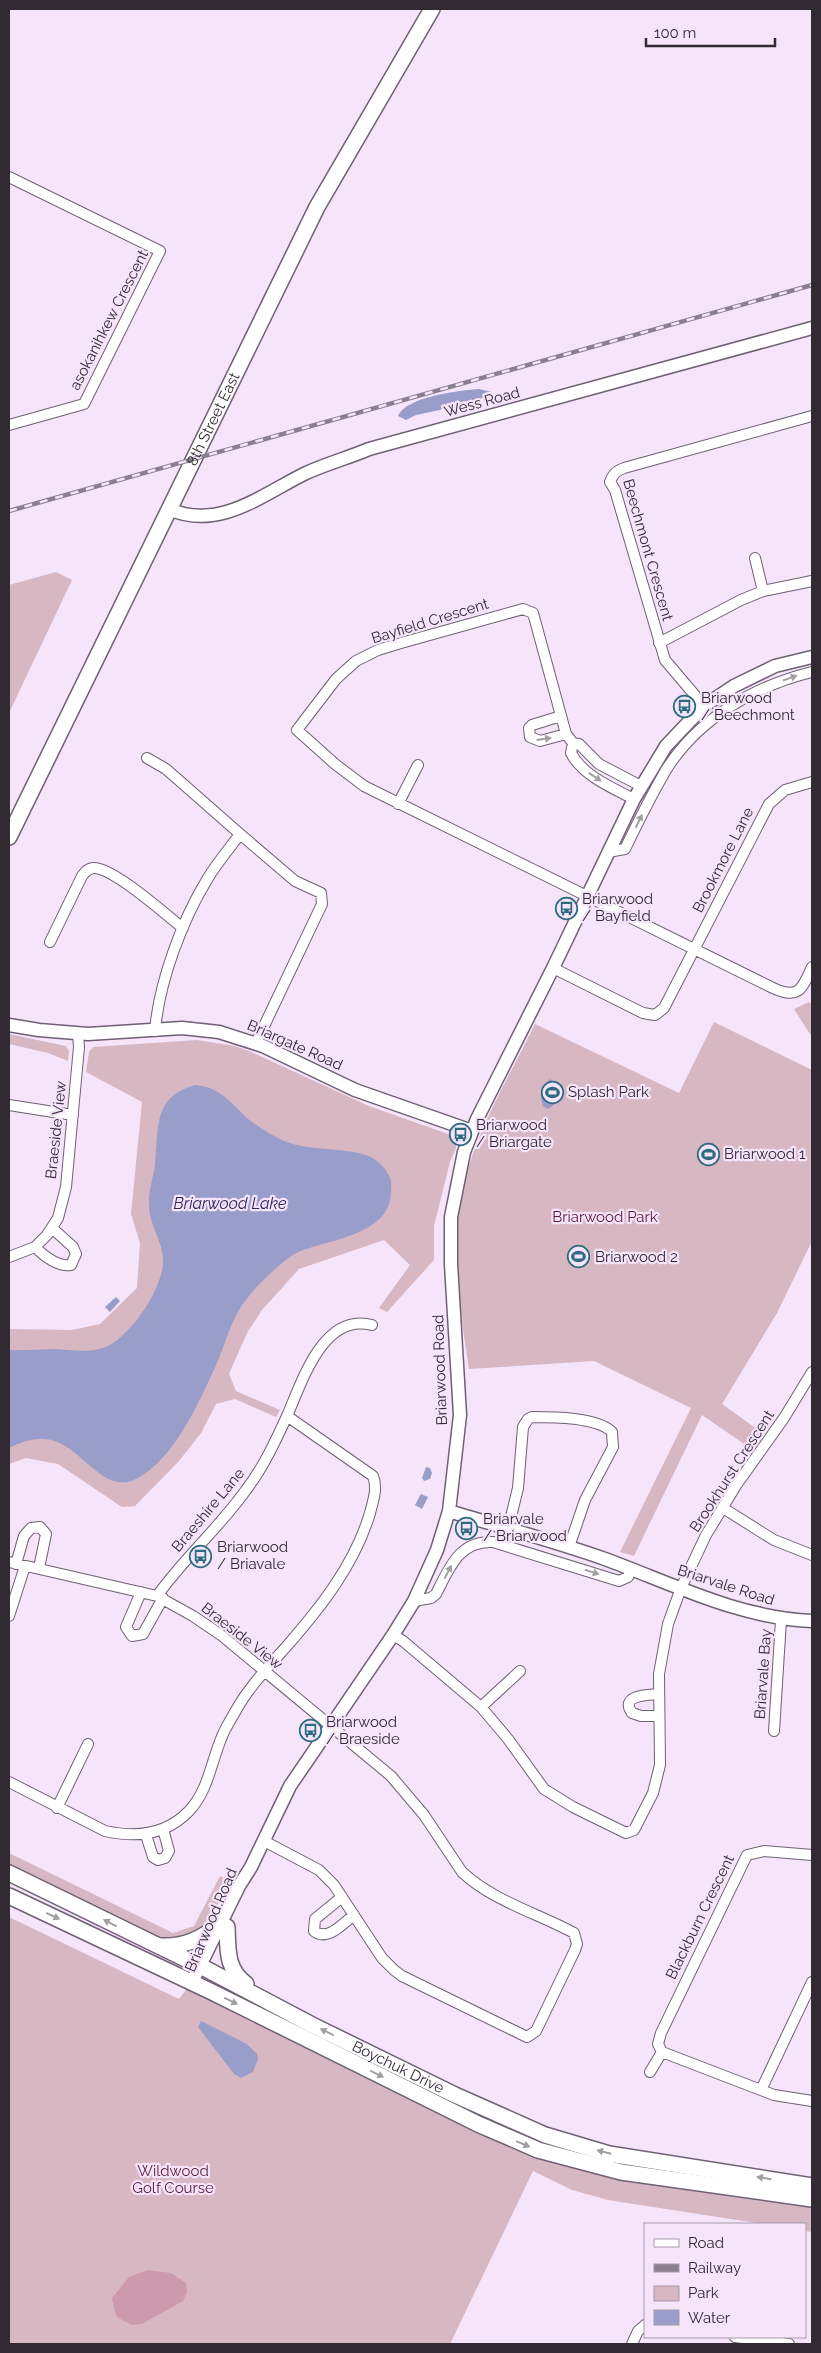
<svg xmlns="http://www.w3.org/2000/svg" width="821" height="2353" viewBox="0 0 821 2353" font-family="Raleway,sans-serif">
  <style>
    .green { fill: #d7b7c2 }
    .forest { fill: #cc9aac }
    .water { fill: #999dc9 }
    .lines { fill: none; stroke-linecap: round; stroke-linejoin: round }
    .minor-casing { stroke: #6f6073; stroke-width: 12 }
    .tertiary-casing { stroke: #6f6073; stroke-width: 15 }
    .secondary-casing { stroke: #6f6073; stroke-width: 18 }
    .minor { stroke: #fff; stroke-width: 10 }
    .tertiary { stroke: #fff; stroke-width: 12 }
    .secondary { stroke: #fff; stroke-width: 15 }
    .rail-casing { stroke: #8a7f8e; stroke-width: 4.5 }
    .rail { stroke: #f5e4fa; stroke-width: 2.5; stroke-dasharray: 8; stroke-linecap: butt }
    .oneway { fill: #a29fa3 }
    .labels { text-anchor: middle; stroke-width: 4.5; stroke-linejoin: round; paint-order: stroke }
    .street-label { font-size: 15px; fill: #312a33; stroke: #f5e4fa }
    .poi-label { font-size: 15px; fill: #312a33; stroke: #f5e4fa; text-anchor: start }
    .park-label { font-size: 15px; fill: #591d38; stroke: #f5e4fa }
    .water-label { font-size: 16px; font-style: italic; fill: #28275d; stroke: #f5e4fa }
  </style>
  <rect width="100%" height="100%" fill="#f5e4fa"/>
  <!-- green -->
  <path class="green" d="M56,572l16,8 -63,133v-128z
    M809,1002l3,2v33l-18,-28z
    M714,1022l98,48v171l-35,72 -55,91 39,28 -11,16 -48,-33 -68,141 -14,-4 71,-144 -97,-47 -125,8c-8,-54 -18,-112 -9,-167 11,-63 47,-121 75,-178l144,69z
    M9,1034l57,12 3,5 -1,10 -20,-8 -39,-9z
    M197,1040l38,6 14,5 120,55 79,28 8,7v7l-6,14 -16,64v34l-47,52 -8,-4 31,-43 -26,-25 -85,29 -37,41 -15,23 -18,41 7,17 44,19 -4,7 -41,-18 -19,5 -15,29 -22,28 -44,45 -13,1 -64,-43 -32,-6 -17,6v-135l63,1 28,-6 37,-36 3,-45 -9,-29 11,-112 -56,-30 3,-20 4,-5z
    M9,1853l164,80 21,-7 26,-50 10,5 -18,35 -18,20 -42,2 -143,-70z
    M9,1917l170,82 13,-17 346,168 274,49v33l-7,-1v-7h-42l-155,-24 -36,-10 -39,-19 -83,173h-441z"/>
  <!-- forest -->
  <path class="forest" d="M148,2270l23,3 15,10 1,9 -4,9 -41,23 -10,1 -10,-5 -6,-5 -4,-17 17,-21z"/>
  <!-- water -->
  <path class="water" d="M479,389l13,3 -12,7 -26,4 -14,7 -24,5 -10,5 -8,-4c7,-19 63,-26 81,-27z
    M549,1079l14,6 -9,20 -6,4 -5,-3 -2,-8z
    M195,1085c24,1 37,19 53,34 11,8 23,16 36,22 26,10 52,6 78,13 13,3 23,12 28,24 2,5 1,10 1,15 -2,44 -66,46 -97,61 -18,13 -41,34 -53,53 -11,17 -16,37 -24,56 -17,37 -42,96 -81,116 -34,18 -56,-38 -91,-40 -13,-1 -25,4 -36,9v-98c15,1 30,-1 45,-1 17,1 33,4 49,-1 27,-9 63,-63 60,-91 -2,-18 -14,-34 -14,-51 -1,-14 4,-27 6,-41 4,-36 -3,-68 40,-80z
    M116,1297l4,4 -10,11 -5,-5z
    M426,1467l4,1 2,5 -2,6 -6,2 -2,-3z
    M421,1494l7,3 -6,12 -7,-4z
    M201,2021l46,23 10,10 1,5 -5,13 -12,6 -7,-4 -36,-47z"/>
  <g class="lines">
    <defs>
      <path id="minor" d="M9,177l151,74 -76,153 -75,21
        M755,558l8,33
        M659,643l82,-43 22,-9 49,-10
        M704,706l-39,-46 -50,-170 -5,-8c3,-8 6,-11 14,-14l188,-52
        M561,716l-29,9 -3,3 1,9 10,4 26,-7
        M573,743l-2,10c11,22 41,35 63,46
        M147,758l19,11 74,65
        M641,786l-42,-22 -20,-20 -6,-1 -7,-9 -33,-121 -10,-4 -122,34 -23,7 -22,11 -20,18 -39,51 38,34 29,22 409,202c26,12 29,1 39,-21
        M398,804l20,-39
        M608,852l17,-3c13,-27 26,-53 41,-79 32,-51 88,-84 146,-98
        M50,942l32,-66c3,-4 6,-8 12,-8 20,0 72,47 89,60
        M553,968l90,45 12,2 9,-7 105,-204 16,-14 27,-8
        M155,1031c4,-49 27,-111 53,-153 9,-15 21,-29 32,-44l55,47 26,12 1,11 -66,139
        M9,1105l64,10
        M35,1247c9,9 22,20 36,18l5,-11 -3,-7 -21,-19
        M9,1257l26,-10 12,-12 11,-17 8,-31 13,-140 -1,-14
        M287,1416c15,-34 36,-104 85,-91
        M723,1508l51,32 38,15
        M508,1529l10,-41 5,-61 5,-8 4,-2c21,0 65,0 80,15l1,15 -28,53 -16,47
        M9,1562l148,34 36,20 28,19 170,141 33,39 38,57c31,29 75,41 112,61l3,11 -2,6 -39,81 -9,6 -125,-61 -8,-6 -12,-12 -48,-73 -15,-15 -55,-29
        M16,1564l8,-28 7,-8 9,-1 6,7 -7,34
        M141,1592l-15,35 6,9 11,-2 20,-36
        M414,1601l17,-3 5,-4c13,-25 23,-54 57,-52l126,39 9,-4 3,-8
        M9,1616l16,-50
        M393,1635l10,6 78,66 27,32 36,50 29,18 53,26 8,-3 19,-37 7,-28 -1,-91 9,-50 13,-36 25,-53 31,-51 47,-66 28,-46
        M659,1694c-11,1 -40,1 -27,19l9,3h18
        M481,1707l39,-36
        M774,1731l7,-111
        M9,1782l96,49c31,7 61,4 84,-20 19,-20 22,-48 32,-72 3,-9 9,-18 14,-27 13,-24 33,-45 51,-65 35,-40 69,-83 84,-134 3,-12 8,-25 3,-37l-86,-60c-12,26 -24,52 -41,74 -27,38 -62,68 -89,106
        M57,1808l31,-64
        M146,1835l7,22 5,3 7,-2 4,-7 -6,-22
        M812,1855l-48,-4 -17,4 -86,178 -3,11 4,8 99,38 51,-108
        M342,1897l-27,22 -1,12c14,11 29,-8 40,-16
        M650,2072l12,-20
        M761,2090l13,5 38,6
        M735,2337l54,7
        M632,2344l6,-13 7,-6"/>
      <path id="tertiary" d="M169,509c49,22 93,-14 135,-35 21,-10 44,-16 65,-25l443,-121
        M9,1025l30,5 49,4 94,-6 37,4 44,14 92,44 117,41
        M449,1511c52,16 105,30 156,48 68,25 134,59 207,62
        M192,1982l47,-96 12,-19 39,-81 103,-151 21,-34 23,-51 12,-39 11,-96 -9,-151v-47l13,-65 13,-33 76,-151 81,-169 32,-53 38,-40 30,-20 41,-20 37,-9"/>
      <g id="secondary">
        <path id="s1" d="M9,837l308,-630 115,-198"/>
        <path id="s2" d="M9,1873l199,97 104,55 143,70 90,40 64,19 203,32"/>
        <path d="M9,1896l201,95 268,133 60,26 83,22 191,27"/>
        <path d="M227,1927c1,23 -1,42 19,57"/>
        <path d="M160,1946c25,1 41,-7 60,-22"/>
      </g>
    </defs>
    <!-- minor casing -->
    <use href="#minor" class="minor-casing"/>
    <!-- tertiary casing -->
    <use href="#tertiary" class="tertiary-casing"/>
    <!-- secondary casing -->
    <use href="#secondary" class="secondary-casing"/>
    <!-- minor -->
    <use href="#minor" class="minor"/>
    <!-- tertiary -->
    <use href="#tertiary" class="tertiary"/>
    <!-- secondary -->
    <use href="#secondary" class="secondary"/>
    <defs>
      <path id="rail" d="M9,511l803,-226"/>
    </defs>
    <!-- rail casing -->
    <use href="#rail" class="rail-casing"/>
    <!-- rail -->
    <use href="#rail" class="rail"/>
  </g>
  <!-- one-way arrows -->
  <defs><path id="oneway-solid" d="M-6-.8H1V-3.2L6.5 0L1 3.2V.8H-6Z" transform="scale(1.25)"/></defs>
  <g class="oneway">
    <use href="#oneway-solid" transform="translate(790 678) rotate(-19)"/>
    <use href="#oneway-solid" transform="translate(544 739) rotate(-8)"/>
    <use href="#oneway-solid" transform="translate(595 777) rotate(33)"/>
    <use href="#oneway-solid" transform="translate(639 821) rotate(-64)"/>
    <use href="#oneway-solid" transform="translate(448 1572) rotate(-62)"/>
    <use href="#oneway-solid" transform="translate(592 1572) rotate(17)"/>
    <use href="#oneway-solid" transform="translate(53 1916) rotate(25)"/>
    <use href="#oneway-solid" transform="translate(110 1923) rotate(-153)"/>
    <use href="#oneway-solid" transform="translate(231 2001) rotate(26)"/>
    <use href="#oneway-solid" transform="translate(327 2032) rotate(-154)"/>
    <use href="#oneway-solid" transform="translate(377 2074) rotate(26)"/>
    <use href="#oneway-solid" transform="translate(523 2144) rotate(23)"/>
    <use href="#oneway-solid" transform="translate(604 2152) rotate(-166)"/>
    <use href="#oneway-solid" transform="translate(764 2178) rotate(-171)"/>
  </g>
  <!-- icons -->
  <defs>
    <symbol id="bus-ring" viewBox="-11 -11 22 22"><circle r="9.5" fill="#f5e4fa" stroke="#2d6b81" stroke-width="1.5"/><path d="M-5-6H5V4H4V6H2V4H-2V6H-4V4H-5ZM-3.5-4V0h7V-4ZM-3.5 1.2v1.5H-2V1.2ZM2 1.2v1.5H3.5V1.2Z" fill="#2d6b81"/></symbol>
    <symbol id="stadium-ring" viewBox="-11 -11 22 22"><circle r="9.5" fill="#f5e4fa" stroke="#2d6b81" stroke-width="1.5"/><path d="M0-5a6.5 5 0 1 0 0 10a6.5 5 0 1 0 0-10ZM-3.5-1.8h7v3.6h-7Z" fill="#2d6b81"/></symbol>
  </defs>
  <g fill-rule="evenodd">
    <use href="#bus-ring" x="672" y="694" width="25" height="25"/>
    <use href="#bus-ring" x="554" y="896" width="25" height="25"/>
    <use href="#stadium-ring" x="540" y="1080" width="25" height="25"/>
    <use href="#bus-ring" x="448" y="1122" width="25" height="25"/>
    <use href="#stadium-ring" x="696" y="1142" width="25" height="25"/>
    <use href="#stadium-ring" x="566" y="1244" width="25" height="25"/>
    <use href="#bus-ring" x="454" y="1516" width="25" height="25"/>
    <use href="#bus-ring" x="188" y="1544" width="25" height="25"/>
    <use href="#bus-ring" x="298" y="1718" width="25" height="25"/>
  </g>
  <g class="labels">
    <!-- street labels -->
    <g class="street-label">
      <text transform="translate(109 320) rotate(-63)" y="5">asokanihkew Crescent</text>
      <text transform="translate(482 402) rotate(-15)" y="5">Wess Road</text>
      <text dy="5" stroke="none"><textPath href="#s1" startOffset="465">8th Street East</textPath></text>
      <text transform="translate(648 550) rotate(74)" y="5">Beechmont Crescent</text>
      <text transform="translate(430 621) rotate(-17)" y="5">Bayfield Crescent</text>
      <text transform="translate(723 860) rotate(-63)" y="5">Brookmore Lane</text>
      <text transform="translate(295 1045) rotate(24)" y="5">Briargate Road</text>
      <text transform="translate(56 1130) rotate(-84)" y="5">Braeside View</text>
      <text transform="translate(440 1370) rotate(-92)" y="5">Briarwood Road</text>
      <text transform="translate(732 1471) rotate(-57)" y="5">Brookhurst Crescent</text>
      <text transform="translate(208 1510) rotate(-50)" y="5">Braeshire Lane</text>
      <text transform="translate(726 1585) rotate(18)" y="5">Briarvale Road</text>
      <text transform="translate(242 1636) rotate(38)" y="5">Braeside View</text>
      <text transform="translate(763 1674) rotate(-86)" y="5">Briarvale Bay</text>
      <text transform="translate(700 1917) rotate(-64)" y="5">Blackburn Crescent</text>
      <text transform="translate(211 1920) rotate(-67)" y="5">Briarwood Road</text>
      <text dy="5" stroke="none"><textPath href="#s2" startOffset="435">Boychuk Drive</textPath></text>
    </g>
    <!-- poi labels -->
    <g class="poi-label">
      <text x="701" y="703">Briarwood<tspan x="701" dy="17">/ Beechmont</tspan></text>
      <text x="582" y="904">Briarwood<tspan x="582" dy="17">/ Bayfield</tspan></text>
      <text x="568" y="1097">Splash Park</text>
      <text x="476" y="1130">Briarwood<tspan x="476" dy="17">/ Briargate</tspan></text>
      <text x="724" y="1159">Briarwood 1</text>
      <text x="595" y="1262">Briarwood 2</text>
      <text x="483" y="1524">Briarvale<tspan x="483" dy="17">/ Briarwood</tspan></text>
      <text x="217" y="1552">Briarwood<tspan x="217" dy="17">/ Briavale</tspan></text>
      <text x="326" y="1727">Briarwood<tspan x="326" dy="17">/ Braeside</tspan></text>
    </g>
    <!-- park labels -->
    <g class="park-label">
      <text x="605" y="1222">Briarwood Park</text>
      <text x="173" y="2176">Wildwood<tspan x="173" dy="17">Golf Course</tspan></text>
    </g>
    <!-- water labels -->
    <g class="water-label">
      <text x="230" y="1209">Briarwood Lake</text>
    </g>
  </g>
  <!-- border -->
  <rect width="821" height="2353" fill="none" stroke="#312a33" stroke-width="20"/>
  <!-- legend -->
  <rect x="644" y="2223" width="162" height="115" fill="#f5e4fa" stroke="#a79aaa"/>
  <rect x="654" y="2239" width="25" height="8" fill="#ffffff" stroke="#a79aaa"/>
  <text x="688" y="2248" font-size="15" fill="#312a33">Road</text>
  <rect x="654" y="2264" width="25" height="8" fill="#8a7f8e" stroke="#a79aaa"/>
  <text x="688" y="2273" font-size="15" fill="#312a33">Railway</text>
  <rect x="654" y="2286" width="25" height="15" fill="#d7b7c2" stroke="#a79aaa"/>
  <text x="688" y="2298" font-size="15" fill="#312a33">Park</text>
  <rect x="654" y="2310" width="25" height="15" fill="#999dc9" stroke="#a79aaa"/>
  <text x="688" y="2323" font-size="15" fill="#312a33">Water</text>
  <!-- scale -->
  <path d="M646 38v8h129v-8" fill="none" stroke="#312a33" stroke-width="2.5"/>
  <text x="654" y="38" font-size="15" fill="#312a33" stroke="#f5e4fa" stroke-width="4" paint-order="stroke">100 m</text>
</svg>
